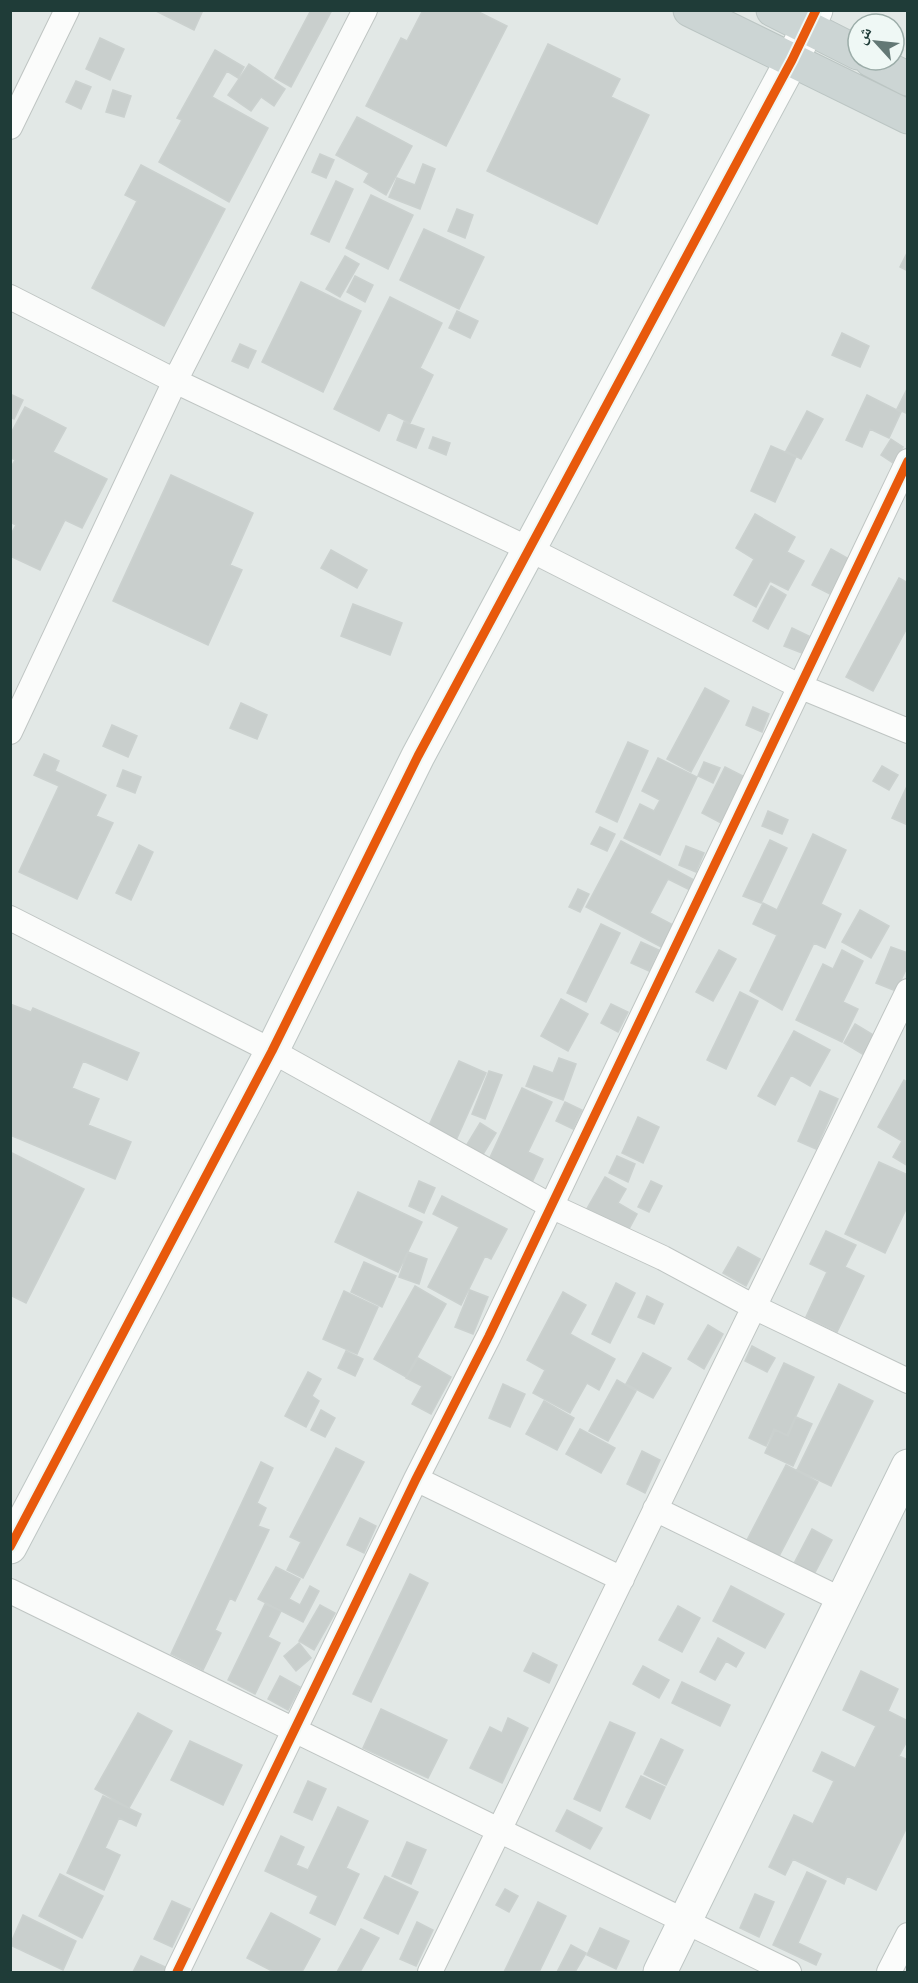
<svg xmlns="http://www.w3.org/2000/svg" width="918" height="1983" viewBox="0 0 918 1983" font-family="Montserrat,'Noto Naskh Arabic',sans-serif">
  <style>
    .building { fill: #c9cfcd; stroke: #cbd1cf; stroke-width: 1.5 }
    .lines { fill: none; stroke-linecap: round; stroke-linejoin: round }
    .street-casing { stroke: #bfc5c3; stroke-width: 26 }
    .secondary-casing { stroke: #bec6c4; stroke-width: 35 }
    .primary-casing { stroke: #bbc5c3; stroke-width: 35 }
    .street { stroke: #fbfcfb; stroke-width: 24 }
    .secondary { stroke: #fbfcfb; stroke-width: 33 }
    .primary { stroke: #ccd5d4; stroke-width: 33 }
    .cycleway-casing { stroke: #eff8f5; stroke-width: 13 }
    .cycleway { stroke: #e8590c; stroke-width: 9 }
  </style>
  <rect width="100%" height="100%" fill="#e2e8e6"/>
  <!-- building -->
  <path class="building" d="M154,10h49l-9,20z
    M311,10h21l-41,77 -16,-9z
    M423,10h52l32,16 -61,120 -80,-40 35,-68 6,3z
    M100,38l24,11 -14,31 -24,-11z
    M548,44l72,35 -9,18 38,18 -52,109 -110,-53z
    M215,50l29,17 -6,11 -11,-7 -15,26 56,31 -39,74 -70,-40 23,-42 -5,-2z
    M249,64l36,25 -11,17 -13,-9 -10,14 -23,-16z
    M76,81l15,6 -10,22 -15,-7z
    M113,90l18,6 -7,21 -18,-5z
    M357,117l55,29 -26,49 -22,-13 5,-9 -33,-18z
    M320,154l14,6 -8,18 -14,-6z
    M423,164l12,5 -15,40 -31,-12 8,-19 18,7z
    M141,165l84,44 -61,117 -72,-38 45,-87 -12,-6z
    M336,181l17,8 -24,53 -18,-8z
    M371,195l42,20 -25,54 -42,-21z
    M457,209l16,6 -8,23 -17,-7z
    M424,229l60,28 -25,52 -59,-29z
    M908,251v20l-8,-4z
    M345,256l14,8 -19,33 -14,-8z
    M355,276l18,9 -8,17 -18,-10z
    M301,282l60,29 -38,81 -61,-30z
    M390,297l52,26 -22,45 13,7 -23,48 -22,-11 -9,19 -45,-22z
    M457,311l21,10 -8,17 -21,-10z
    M842,333l27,13 -9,21 -28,-12z
    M240,344l16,7 -8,17 -16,-7z
    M907,389h1v25l-11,-5z
    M10,394l13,6 -9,19 -4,-2z
    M867,395l34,17 -12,26 -19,-9 -8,18 -16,-7z
    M25,407l41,21 -13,24 54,27 -25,49 -17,-8 -25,50 -30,-14v-20l6,-11 -6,-3v-53l5,-9 -5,-3v-22z
    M807,411l16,8 -22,40 -15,-8z
    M404,422l20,7 -8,19 -19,-8z
    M433,437l17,6 -4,12 -17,-7z
    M891,439l12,8 -10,16 -12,-8z
    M771,446l25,11 -21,45 -24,-11z
    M171,475l82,38 -23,52 12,5 -34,75 -95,-44z
    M755,514l40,23 -8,15 17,9 -16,29 -18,-9 -14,26 -22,-12 20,-36 -18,-11z
    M831,549l18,10 -19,35 -18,-9z
    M331,550l36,20 -10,18 -36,-20z
    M899,578l9,5v43l-35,65 -27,-14z
    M771,586l15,9 -18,34 -15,-8z
    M353,604l49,19 -12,32 -49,-19z
    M792,628l17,8 -7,17 -18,-7z
    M705,688l24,13 -38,71 -24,-13z
    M241,703l26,12 -10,24 -27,-11z
    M753,707l16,7 -7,18 -16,-7z
    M112,725l25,11 -9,21 -25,-11z
    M628,742l20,9 -31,71 -21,-10z
    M44,754l15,7 -4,10 51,24 -10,21 17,7 -36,76 -58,-27 40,-86 -25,-11z
    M658,758l39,19 -37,78 -36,-17 16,-34 14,7 6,-11 -18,-9z
    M704,762l16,6 -7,15 -15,-7z
    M882,766l16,9 -9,15 -16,-9z
    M725,767l18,9 -22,47 -19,-10z
    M123,770l18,7 -6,16 -18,-7z
    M908,784v41l-16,-7z
    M768,811l20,9 -6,14 -20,-8z
    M600,827l15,7 -8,17 -16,-7z
    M813,834l33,16 -25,54 20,10 -16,34 -11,-5 -32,67 -32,-19 27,-56 -24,-11 10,-21 14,7z
    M770,840l17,8 -26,55 -18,-7z
    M621,841l75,40 -6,9 -22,-11 -18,34 27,14 -12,22 -79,-42z
    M139,845l14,7 -22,48 -15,-7z
    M686,846l18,7 -8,19 -17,-7z
    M578,889l11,5 -9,18 -11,-5z
    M860,910l29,16 -18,32 -29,-16z
    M601,924l19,9 -34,69 -19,-9z
    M641,942l18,8 -10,21 -18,-8z
    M891,947l17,6v12l-12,26 -20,-8z
    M719,950l17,9 -23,42 -17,-9z
    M842,950l21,11 -20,41 15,7 -16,33 -46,-22 27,-56 10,5z
    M740,992l18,9 -32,68 -19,-9z
    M561,999l27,15 -20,37 -27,-15z
    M10,1004l21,8 2,-4 106,45 -12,27 -44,-19 -11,27 27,11 -11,26 43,17 -16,37 -105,-44z
    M611,1004l17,8 -10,20 -17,-9z
    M855,1024l20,12 -11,19 -20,-12z
    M794,1031l36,19 -20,36 -19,-11 -16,30 -17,-9z
    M559,1058l17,6 -13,36 -37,-14 8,-20 19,7z
    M459,1061l27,12 -33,74 -28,-13z
    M489,1071l13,4 -17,44 -13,-5z
    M904,1080l4,3v83l-15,-9 9,-16 -24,-14z
    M522,1088l30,14 -24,50 15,7 -17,36 -39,-31z
    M820,1091l18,8 -22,50 -18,-8z
    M565,1102l17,8 -9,19 -17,-8z
    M638,1117l21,10 -16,36 -21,-10z
    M480,1123l16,10 -17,28 -16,-10z
    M10,1152l74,37 -58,114 -16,-8z
    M617,1156l18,8 -7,18 -19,-9z
    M879,1162l29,13v30l-23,48 -40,-19z
    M605,1177l21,12 -8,14 19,11 -9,17 -47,-12z
    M419,1181l16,7 -11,25 -15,-7z
    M651,1181l11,5 -13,26 -11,-5z
    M358,1192l64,30 -24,50 -63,-30z
    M442,1196l65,33 -16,30 -6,-3 -24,49 -33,-18 31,-60 -26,-13z
    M826,1231l30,14 -11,22 19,9 -27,56 -31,-15 21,-45 -17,-8z
    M738,1247l22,12 -14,27 -23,-13z
    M408,1252l19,7 -8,25 -20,-7z
    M364,1262l32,14 -14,31 -31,-15z
    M616,1283l19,10 -25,50 -18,-9z
    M415,1286l31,18 -40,73 -32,-18z
    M470,1290l18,7 -15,37 -18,-7z
    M344,1291l34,16 -21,47 -34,-15z
    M563,1292l23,13 -16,29 45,25 -16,31 -12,-7 -17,30 -37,-20 12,-23 -18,-10z
    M647,1296l16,8 -9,20 -16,-7z
    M708,1325l15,9 -19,35 -16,-10z
    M752,1346l23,12 -8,14 -22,-11z
    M346,1351l17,8 -8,17 -17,-8z
    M643,1353l28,15 -18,30 -27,-14z
    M418,1358l33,19 -20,37 -19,-10 10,-18 -16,-8z
    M784,1363l30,14 -27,58 -13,-6 -8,17 -17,-8z
    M308,1372l13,7 -9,17 7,5 -13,26 -21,-11z
    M617,1380l19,11 -28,50 -19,-10z
    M503,1384l22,10 -15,33 -21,-9z
    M839,1384l34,17 -42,85 -34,-16z
    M544,1401l30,17 -17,32 -31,-16z
    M321,1410l14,8 -10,19 -14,-7z
    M796,1417l16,7 -19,42 -28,-13 10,-23 13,6z
    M580,1429l35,19 -14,25 -35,-19z
    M336,1448l28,14 -61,116 -16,-8 14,-28 -11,-5z
    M642,1451l18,9 -15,33 -18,-9z
    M261,1462l12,6 -16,35 9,5 -8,18 11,4 -34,71 -5,-3 -15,32 6,3 -18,37 -32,-16z
    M786,1465l32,17 -40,76 -32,-16z
    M360,1518l16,8 -12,27 -17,-8z
    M812,1529l20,11 -22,42 -20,-11z
    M276,1567l24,12 -11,20 11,6 10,-19 9,5 -16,31 -45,-23z
    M410,1574l18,9 -57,119 -18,-8z
    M731,1586l53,28 -19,34 -52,-27z
    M265,1604l16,7 -13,26 12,6 -25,51 -27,-14z
    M320,1605l15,8 -21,37 -15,-9z
    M678,1606l22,12 -18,34 -23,-12z
    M718,1638l26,15 -8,14 -10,-6 -11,19 -15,-8z
    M299,1643l12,15 -15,13 -12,-15z
    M533,1653l24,12 -8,18 -25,-12z
    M643,1666l26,14 -10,18 -26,-14z
    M861,1671l37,18 -10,22 20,10v18l-9,17 9,4v65l-32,65 -29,-14 -3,8 -51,-25 -8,16 -16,-8 25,-52 19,9 21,-43 -21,-10 9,-19 33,16 21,-42 -33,-16z
    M280,1676l20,11 -12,23 -20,-11z
    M682,1682l48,23 -10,21 -48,-23z
    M381,1709l66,31 -19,38 -65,-30z
    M138,1713l34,18 -43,77 -34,-19z
    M508,1718l20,10 -26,55 -32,-15 20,-41 12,6z
    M610,1722l25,11 -35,78 -26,-12z
    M661,1739l22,11 -17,35 -22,-11z
    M190,1741l52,24 -19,40 -52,-25z
    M641,1776l24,11 -15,32 -24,-12z
    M308,1781l18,8 -14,31 -18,-8z
    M103,1796l38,18 -5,12 -17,-8 -14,30 15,7 -16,35 -37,-17z
    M338,1807l30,14 -22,47 13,6 -24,51 -25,-12 8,-17 -53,-25 16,-35 23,11 -8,18 12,5z
    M567,1810l35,18 -12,21 -34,-18z
    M407,1842l19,8 -15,34 -19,-8z
    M807,1872l19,9 -28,62 23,11 -5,11 -43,-20z
    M60,1874l43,22 -21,42 -43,-22z
    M385,1876l33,16 -20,42 -34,-16z
    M505,1889l13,7 -9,16 -13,-7z
    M755,1894l19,8 -15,35 -19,-9z
    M172,1901l18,8 -18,38 -18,-8z
    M538,1902l28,14 -27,56h-35z
    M271,1913l49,26 -18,33h-28l-27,-14z
    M23,1915l53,26 -13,29 -53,-25z
    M417,1922l16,8 -17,36 -16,-7z
    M600,1928l29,13 -13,28 -29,-14z
    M361,1929l18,9 -19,34h-23z
    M571,1945l15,8 -11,19h-18z
    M141,1956l35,16h-43z"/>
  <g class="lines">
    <defs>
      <path id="street" d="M10,127l57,-117
        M10,297l165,84 354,168 270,137 109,45
        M10,732l165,-351 190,-371
        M10,918l262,133 279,155 112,52 93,50 152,73
        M416,1479l206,100
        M655,1509l187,91
        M10,1591l779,381
        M177,1972l239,-493 73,-143 419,-875
        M430,1972l478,-981
        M889,1972l19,-37"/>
      <path id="secondary" d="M10,1547l262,-496 146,-295 374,-696 24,-50
        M660,1972l248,-506"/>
      <path id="primary" d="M690,10l218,107
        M773,10l85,43
        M871,60l37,19"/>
    </defs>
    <!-- street casing -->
    <use href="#street" class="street-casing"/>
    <!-- secondary casing -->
    <use href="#secondary" class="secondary-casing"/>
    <!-- primary casing -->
    <use href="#primary" class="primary-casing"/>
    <!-- street -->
    <use href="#street" class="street"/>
    <!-- secondary -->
    <use href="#secondary" class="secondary"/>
    <!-- primary -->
    <use href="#primary" class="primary"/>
    <defs>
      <path id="cycleway" d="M10,1547l262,-496 146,-295 374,-696 24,-50
        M177,1972l239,-493 73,-143 419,-875"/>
    </defs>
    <!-- cycleway casing -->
    <use href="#cycleway" class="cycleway-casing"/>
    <!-- cycleway -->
    <use href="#cycleway" class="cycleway"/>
  </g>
  <!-- border -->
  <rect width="918" height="1983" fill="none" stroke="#1f3c38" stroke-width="24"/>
  <!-- north arrow -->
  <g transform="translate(876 42) rotate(297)"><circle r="28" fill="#eff8f5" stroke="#9cada9" stroke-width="1.5"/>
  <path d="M0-4.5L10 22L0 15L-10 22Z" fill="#637875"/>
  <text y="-9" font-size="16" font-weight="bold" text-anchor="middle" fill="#1f3c38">ش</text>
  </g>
</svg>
